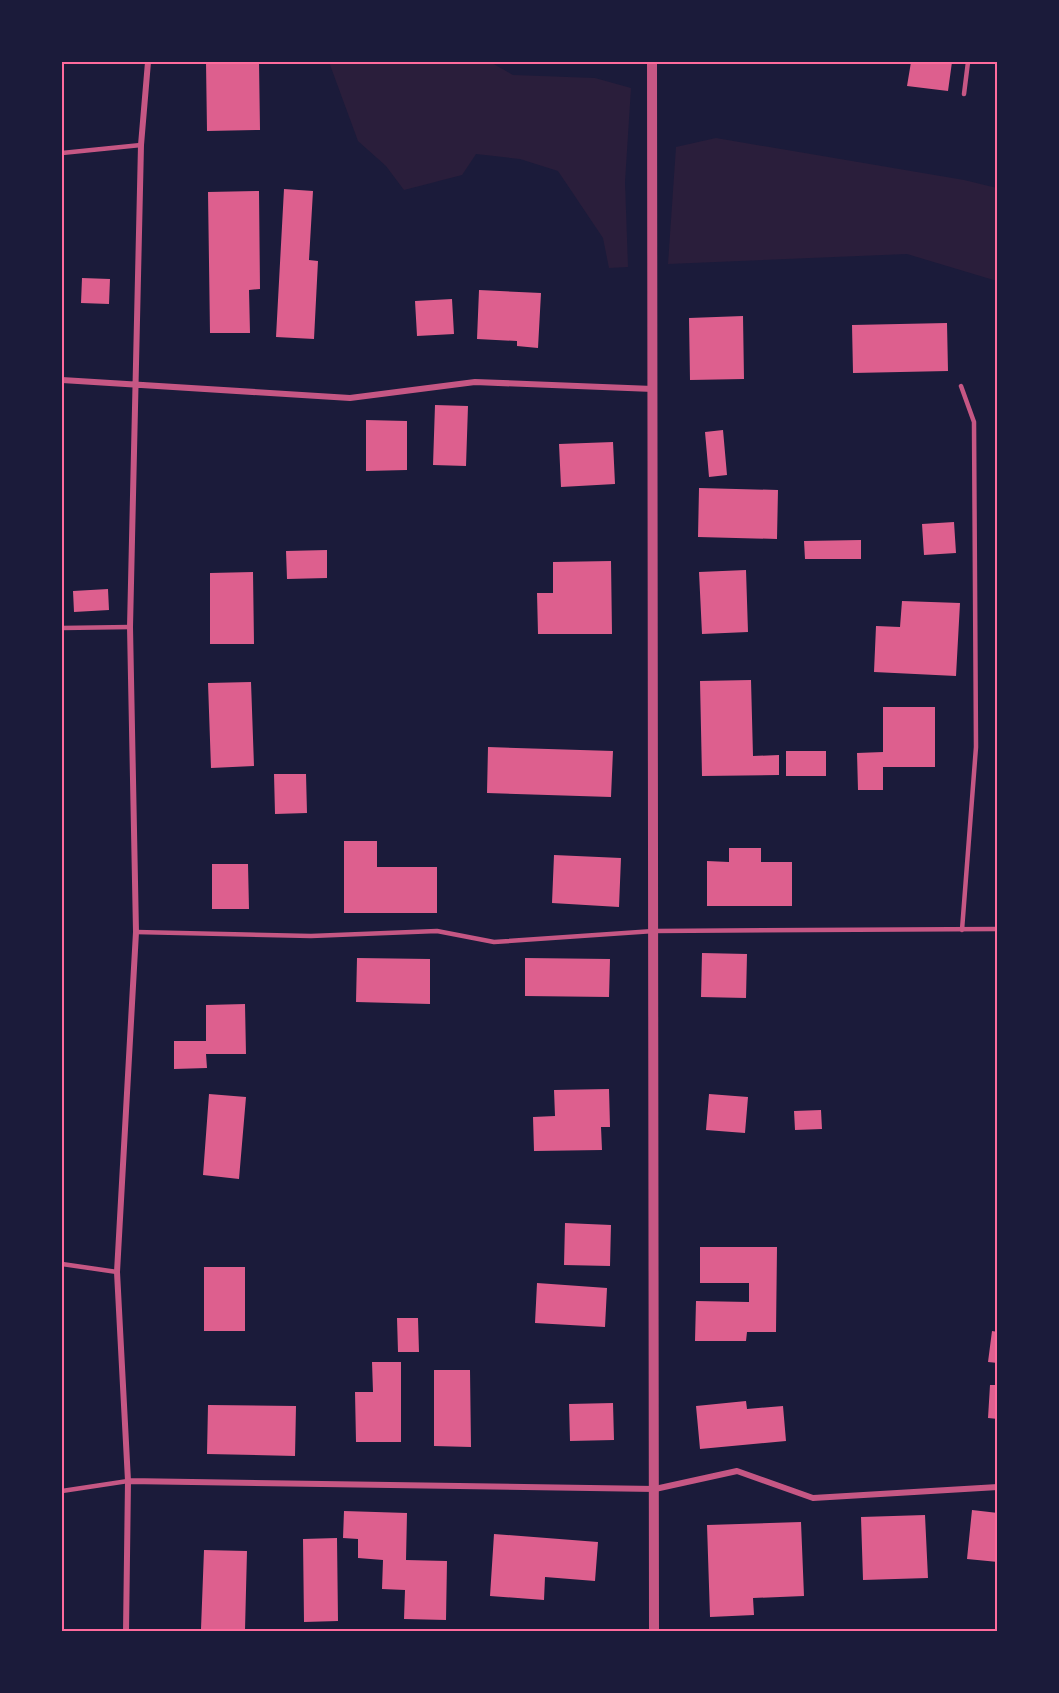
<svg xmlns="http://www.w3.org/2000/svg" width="1059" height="1693" viewBox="0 0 1059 1693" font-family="'Exo 2',sans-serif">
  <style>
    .green { fill: #2a1e3b }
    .building { fill: #dd5f8e }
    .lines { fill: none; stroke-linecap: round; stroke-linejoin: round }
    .service { stroke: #c65784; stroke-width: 4.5 }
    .minor { stroke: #c65784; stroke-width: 6 }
    .tertiary { stroke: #c65784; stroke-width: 10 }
    .neatline { fill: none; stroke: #ff6b9d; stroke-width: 2 }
  </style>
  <rect width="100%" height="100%" fill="#1b1b3a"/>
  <!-- green -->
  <path class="green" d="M329,62h161l23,13 82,3 36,10 -6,94 3,85 -19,1 -6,-30 -45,-67 -38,-12 -44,-5 -14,21 -58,15 -18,-24 -28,-25z
    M716,138l248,42 33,8v93l-90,-27 -239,10 8,-117z"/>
  <!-- building -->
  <path class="building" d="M206,62h53l1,68 -53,1z
    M911,62h41l-4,29 -41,-5z
    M284,189l29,2 -4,69 9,1 -4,78 -38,-2z
    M259,191l1,98 -11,1 1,43h-40l-2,-141z
    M82,278l28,1 -1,25 -28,-1z
    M479,290l62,3 -3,55 -21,-2v-5l-40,-2z
    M452,299l2,35 -37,2 -2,-35z
    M743,316l1,63 -54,1 -1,-62z
    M947,323l1,48 -95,2 -1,-48z
    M435,405l33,1 -2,60 -33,-1z
    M366,420l41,1v49l-41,1z
    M723,430l4,45 -18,2 -4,-45z
    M613,442l2,42 -54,3 -2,-43z
    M699,488l79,2 -1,49 -79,-2z
    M954,522l2,31 -32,2 -2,-31z
    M861,540v19h-56l-1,-18z
    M327,550v28l-40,1 -1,-28z
    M611,561l1,73h-74l-1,-41h16v-31z
    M746,570l2,62 -46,2 -3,-62z
    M253,572l1,72h-44v-71z
    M108,589l1,21 -35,2 -1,-21z
    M902,601l58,2 -4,73 -82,-4 2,-46 24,1z
    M751,680l2,76 26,-1v20l-77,1 -2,-95z
    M251,682l3,84 -43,2 -3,-85z
    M883,707h52v60h-52v23h-25l-1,-37 26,-1z
    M488,747l125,4 -2,46 -124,-4z
    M786,751h40v25h-40z
    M274,774h32l1,39 -32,1z
    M344,841h33v26h60v46h-93z
    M729,848h32v14h31v44h-85v-45l22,1z
    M554,855l67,3 -2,49 -67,-4z
    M212,864h36l1,45h-37z
    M702,953l45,1 -1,44 -45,-1z
    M357,958l73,1v45l-74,-2z
    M525,958l85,1 -1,38 -84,-1z
    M245,1004l1,50h-40l1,14 -33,1v-28h32v-36z
    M609,1089l1,38h-9l1,23 -68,1 -1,-34 22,-1 -1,-26z
    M209,1094l37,3 -7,82 -36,-4z
    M709,1094l39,3 -3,36 -39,-3z
    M821,1110l1,19 -27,1 -1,-19z
    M565,1223l46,2 -1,41 -46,-1z
    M700,1247h77l-1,85h-29l-1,9h-51l1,-40 53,1v-19h-49z
    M204,1267h41v64h-41z
    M537,1283l70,5 -2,39 -70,-4z
    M397,1318h21l1,34h-21z
    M992,1331l6,1v31l-10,-1z
    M372,1362h29v80h-45l-1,-50h18z
    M434,1370h36l1,77 -37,-1z
    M990,1385h8v34l-10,-1z
    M746,1401l1,8 36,-3 3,35 -86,8 -4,-43z
    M613,1403l1,37 -44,1 -1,-37z
    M208,1405l88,1 -1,50 -88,-2z
    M972,1510l26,3v49l-31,-3z
    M344,1511l63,2 -1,47 41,1 -1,59 -42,-1 1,-29 -23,-1 1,-29 -25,-2v-19l-15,-1z
    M925,1515l3,63 -65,2 -2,-63z
    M801,1522l3,74 -51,2 1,17 -44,2 -3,-92z
    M494,1534l104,8 -3,39 -50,-4 -1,23 -54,-4z
    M337,1538l1,83 -34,1 -1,-83z
    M204,1550l43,1 -2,79 -44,-1z"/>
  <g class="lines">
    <!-- service -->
    <path class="service" d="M964,94l4,-32
      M62,153l79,-8
      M961,386l13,36 2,325 -14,183
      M62,628l68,-1
      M136,932l175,4 126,-5 57,11 160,-11 344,-2
      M62,1264l55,8
      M62,1491l66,-10"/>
    <!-- minor -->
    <path class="minor" d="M62,380l288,18 125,-16 178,7
      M128,1481l527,8 82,-18 76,27 185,-11
      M126,1632l2,-151 -11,-209 19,-340 -6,-305 11,-482 7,-83"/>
    <!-- tertiary -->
    <path class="tertiary" d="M652,62l2,1570"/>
  </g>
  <!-- border -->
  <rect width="1059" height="1693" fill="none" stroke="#1b1b3a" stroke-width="126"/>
  <rect x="63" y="63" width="933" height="1567" class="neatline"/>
</svg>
